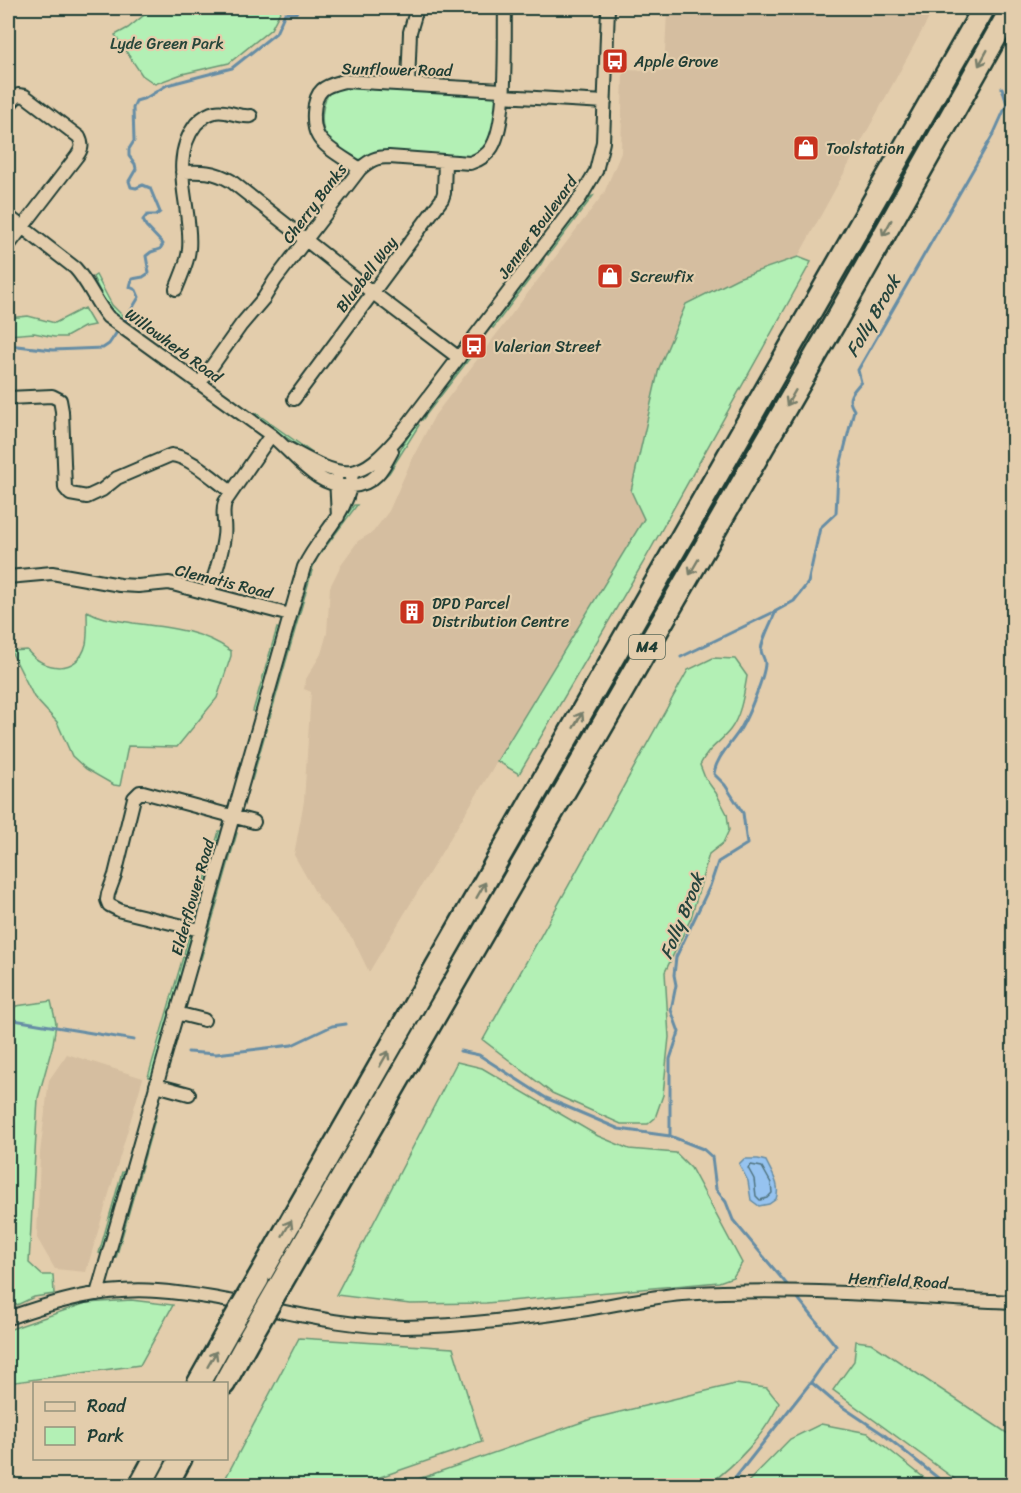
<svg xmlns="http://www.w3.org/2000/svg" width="1021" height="1493" viewBox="0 0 1021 1493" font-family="Sriracha,sans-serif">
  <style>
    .built { fill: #d5bea0 }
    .green { fill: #b3f0b5; stroke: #699674; stroke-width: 1.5 }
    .water { fill: #96c3f0; stroke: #668da5; stroke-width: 1.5 }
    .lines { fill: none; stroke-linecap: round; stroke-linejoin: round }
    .shore { stroke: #4f737f; stroke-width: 1.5 }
    .stream { stroke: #668da5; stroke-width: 3 }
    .minor-casing { stroke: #1f3d34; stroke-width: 16 }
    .motorway-casing { stroke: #1f3d34; stroke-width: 26 }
    .minor { stroke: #e3cdac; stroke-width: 12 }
    .motorway { stroke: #e3cdac; stroke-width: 21 }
    .motorway-bridge-casing { stroke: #1f3d34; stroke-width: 26; stroke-linecap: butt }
    .motorway-bridge { stroke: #e3cdac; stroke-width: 21 }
    .oneway { stroke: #777e6a }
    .labels { text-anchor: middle; stroke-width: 4.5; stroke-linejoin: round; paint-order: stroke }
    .shield { fill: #e3cdac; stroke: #5a6858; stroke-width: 1.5 }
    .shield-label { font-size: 15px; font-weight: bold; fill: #1f3d34 }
    .park-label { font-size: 16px; fill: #26463a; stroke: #e3cdac }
    .poi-label { font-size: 16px; fill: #1f3d34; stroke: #e3cdac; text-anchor: start }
    .street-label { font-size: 16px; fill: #1f3d34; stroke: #e3cdac }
    .water-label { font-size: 18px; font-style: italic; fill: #25443d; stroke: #e3cdac }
  </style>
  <rect width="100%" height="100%" fill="#e3cdac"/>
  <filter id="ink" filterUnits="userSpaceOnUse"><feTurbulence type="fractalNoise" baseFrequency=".0167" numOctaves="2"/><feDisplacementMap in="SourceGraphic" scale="12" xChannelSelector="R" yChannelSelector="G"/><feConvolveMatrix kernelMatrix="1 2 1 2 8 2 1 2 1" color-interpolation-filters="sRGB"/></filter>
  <g filter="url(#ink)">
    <!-- built -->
    <path class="built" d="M679,8h242l8,10 -131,239 -60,21 -79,90 -28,123 13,28 -275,453 -16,-33 -34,-40 -25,-44 10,-54 7,-109 -7,-3 2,-10 15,-25 6,-21 3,-46 12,-24 16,-22 15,-9 16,-21 23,-52 23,-44 169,-222 17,-40 2,-83 41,1 3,-59 7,1z
      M67,1054l76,24 -57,194 -31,-3 -18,-31 3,-85 9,-73z"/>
    <!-- green -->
    <path class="green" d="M153,8h129l-11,21 -42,34 -47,11 -27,10 -13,-9 -27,-40 13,-7z
      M349,86l147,10c-2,25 2,55 -29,61l-86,-6 -13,4 -12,7c-10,-8 -26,-18 -31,-29 -5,-10 -3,-35 6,-41 5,-3 13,-4 18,-6z
      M593,196l-45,59 -2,-2 44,-56z
      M798,257l13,5 -168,301 -124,211 -22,-13 147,-242 -13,-28 28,-123 27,-64 52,-26z
      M542,258l2,1 -3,5 -48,64 -2,-1z
      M96,275l16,30 11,11 -2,3 -16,-17 -12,-25z
      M84,308l10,17 -10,2 -18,10h-12l-20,-4 -26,2v-17l20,-2 27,7z
      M470,353l3,1 -51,66 -2,-1z
      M256,413l62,44 7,3 -2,2 -67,-45z
      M417,423l2,2 -30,48 -14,12 -1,-2 16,-18z
      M354,505h3l-39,52 -5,10 -43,150 -3,-2 45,-154z
      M87,611c15,8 29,9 46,12 34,4 69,7 98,28v5l-14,42 -40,49 -49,-1 -8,40 -6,-1 -28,-16 -14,-13 -15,-34 -23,-25 -23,-46 16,-1c16,21 51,26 59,-6 2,-10 1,-22 1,-33z
      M277,628l2,1 -23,83 -3,-1z
      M713,658l22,1 12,17c-3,17 -6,40 -17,54 -11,14 -22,18 -30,35l5,13 11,15 11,21 2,16 -6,13 -14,11 -18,64 -26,54 4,65 -6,58 -8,23 -7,6h-27l-69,-31 -69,-53 205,-370z
      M266,719l3,1 -17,60h-3z
      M219,831h3l-36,123 -2,-1z
      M234,832l3,1 -36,126 -3,-1z
      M183,957l3,1 -34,120 -4,-1z
      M51,1001l5,22 -3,21 -15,54 -9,165 13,12h11l1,19 -20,3 -17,8 -9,-6v-283l8,-10z
      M457,1062l25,6 116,68 31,13 47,4 15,15 51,95 -9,14 -14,5 -233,21 -76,1 -74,-9z
      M153,1116h3l-40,142 -3,-1z
      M122,1172h2l-23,82 -2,-1z
      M131,1300l42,5 -33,60 -132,18v-53l78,-27z
      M299,1338l154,10 29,94 -125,43h-135z
      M856,1341l15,2 142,94v48h-50l-130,-95 21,-29z
      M735,1384l32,4 12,15c-13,31 -44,62 -71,82h-307l190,-66z
      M821,1424l47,9 65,52h-188l45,-46z"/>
    <!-- water -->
    <path class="water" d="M744,1159h14l8,2c6,13 15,24 10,38l-7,5 -10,2 -8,-6 -3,-19 -9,-17z"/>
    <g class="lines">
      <!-- shore -->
      <path class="shore" d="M751,1165l11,2 9,16 1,10 -5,5 -7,2 -4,-4 -2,-17 -6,-11z"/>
      <!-- stream -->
      <path class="stream" d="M123,324l16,-27 -3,-7 -6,-3 2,-8 11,-2 6,-4 -3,-17 5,-4 9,-3 3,-5 -17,-18 -3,-6 4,-5h9l4,-3 -10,-24 -7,-3 -7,3 -5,-1 -2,-6 7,-12 -1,-5 -6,-8v-7l5,-8 -1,-33 3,-7 10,-3 21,-13 65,-17 44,-35 9,-20h11l2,-5
        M8,345l45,5 50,-2 6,-4 10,-15
        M681,657l95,-46
        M8,1019l126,21
        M460,1051l19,4 67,43 73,31 51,7
        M188,1052l28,2 76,-9 40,-19 14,-2
        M789,1287l-56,-67 -7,-18 -10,-13 -4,-32 -9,-8 -33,-13v-77l9,-27 -8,-22 5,-25 -2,-10 2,-18 34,-71 8,-24 29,-18 -4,-31 -18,-28 -11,-11c2,-17 18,-31 27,-46 7,-12 24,-52 24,-65 0,-4 -4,-9 -4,-13 1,-11 11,-29 15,-39l18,-10 14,-18 12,-55 16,-15 2,-39 16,-64c-9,-13 -1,-18 7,-28l-3,-12 136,-237 13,-29 -5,-16
        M797,1297l39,49 -25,36 21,18 51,34 65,52
        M729,1486l82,-104"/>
      <defs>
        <path id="minor" d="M408,84l2,-52 7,-24
          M502,96l103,6
          M8,106l10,-11 7,1 54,41c4,8 3,12 -2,19l-69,90
          M360,169c-11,-8 -36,-21 -42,-33 -6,-10 -6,-37 4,-46 5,-5 15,-7 22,-9l158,9
          M182,172c19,-1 32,-1 49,9l142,112 86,65
          M8,216l67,52c14,15 20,34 33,49l163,118c26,21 44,53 81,51 23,-2 30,-16 40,-35
          M176,289c5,-13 12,-27 13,-40 4,-41 -22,-87 7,-125 5,-5 12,-11 19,-12 12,-3 23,6 36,4
          M200,383l41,-58 23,-27 11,-18 85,-111c10,-9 16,-12 29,-12l81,6c9,-3 17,-7 22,-16 16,-26 12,-107 13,-139
          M8,398l44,-2 8,4 2,11 3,77 5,6 17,3 15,-7 15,-12 54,-23c18,1 44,25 59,36
          M294,399l148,-200 2,-6 1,-32
          M287,448c58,32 71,38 116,-17l177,-233 16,-27 7,-29 5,-134
          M336,477l2,40
          M8,577l44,-4 68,12 18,1 31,-3 121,32
          M209,592c6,-18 13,-37 15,-56 2,-12 -3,-22 1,-34l46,-67
          M200,930l-79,-19 -12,-6 -2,-5 1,-6 7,-19 19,-77 6,-6h3l111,30
          M176,1013l28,7
          M156,1085l33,9
          M97,1294l207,-727c17,-35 46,-53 48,-95
          M8,1318c48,-17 97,-31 149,-27 83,6 163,36 247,36 61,-1 122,-9 183,-18 31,-5 63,-12 95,-15 111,-8 221,3 332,8"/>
        <path id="motorway" d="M258,1279l726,-1271
          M280,1285l555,-963 177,-314
          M198,1384l28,-50
          M224,1384l26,-47
          M140,1486l15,-28
          M166,1486l15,-28"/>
      </defs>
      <!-- minor casing -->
      <use href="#minor" class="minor-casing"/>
      <!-- motorway casing -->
      <use href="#motorway" class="motorway-casing"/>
      <!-- minor -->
      <use href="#minor" class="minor"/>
      <!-- motorway -->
      <use href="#motorway" class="motorway"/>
      <defs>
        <path id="motorway-bridge" d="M226,1334l32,-55
          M250,1337l30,-52"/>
      </defs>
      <!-- motorway-bridge casing -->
      <use href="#motorway-bridge" class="motorway-bridge-casing"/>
      <!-- motorway-bridge -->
      <use href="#motorway-bridge" class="motorway-bridge"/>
    </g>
    <!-- one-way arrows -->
    <defs><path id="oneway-shaft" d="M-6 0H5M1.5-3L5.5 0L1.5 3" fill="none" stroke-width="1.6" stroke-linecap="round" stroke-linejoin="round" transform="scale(1.5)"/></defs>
    <g class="oneway">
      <use href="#oneway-shaft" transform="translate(983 58) rotate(119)"/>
      <use href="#oneway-shaft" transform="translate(887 228) rotate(119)"/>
      <use href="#oneway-shaft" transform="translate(791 398) rotate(120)"/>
      <use href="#oneway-shaft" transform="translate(694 567) rotate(120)"/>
      <use href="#oneway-shaft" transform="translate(578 720) rotate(-60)"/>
      <use href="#oneway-shaft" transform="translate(481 890) rotate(-60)"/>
      <use href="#oneway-shaft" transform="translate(384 1059) rotate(-60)"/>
      <use href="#oneway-shaft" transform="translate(287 1228) rotate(-60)"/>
      <use href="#oneway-shaft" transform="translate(212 1359) rotate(-60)"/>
    </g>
  </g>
  <!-- icons -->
  <defs>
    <symbol id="bus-square" viewBox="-11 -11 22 22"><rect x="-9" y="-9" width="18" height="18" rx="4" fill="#c8321e" stroke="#e3cdac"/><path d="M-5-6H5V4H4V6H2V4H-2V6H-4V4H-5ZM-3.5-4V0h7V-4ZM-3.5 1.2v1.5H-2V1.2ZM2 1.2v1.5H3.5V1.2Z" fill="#fff"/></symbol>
    <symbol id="shop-square" viewBox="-11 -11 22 22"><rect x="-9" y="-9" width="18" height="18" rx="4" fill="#c8321e" stroke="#e3cdac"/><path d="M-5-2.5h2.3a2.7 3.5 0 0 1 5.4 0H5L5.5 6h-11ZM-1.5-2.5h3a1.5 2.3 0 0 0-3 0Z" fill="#fff"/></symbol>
    <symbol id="building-square" viewBox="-11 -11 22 22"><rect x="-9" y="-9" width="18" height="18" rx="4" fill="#c8321e" stroke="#e3cdac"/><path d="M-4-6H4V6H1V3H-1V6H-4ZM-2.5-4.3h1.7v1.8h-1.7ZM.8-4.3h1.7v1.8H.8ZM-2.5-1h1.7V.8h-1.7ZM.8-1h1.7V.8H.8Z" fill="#fff"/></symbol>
  </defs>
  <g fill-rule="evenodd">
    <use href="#bus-square" x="600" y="46" width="30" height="30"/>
    <use href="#shop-square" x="791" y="133" width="30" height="30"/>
    <use href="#shop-square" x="595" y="261" width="30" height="30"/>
    <use href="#bus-square" x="459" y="331" width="30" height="30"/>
    <use href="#building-square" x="397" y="597" width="30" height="30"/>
  </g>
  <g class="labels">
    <!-- shield labels -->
    <rect class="shield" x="629" y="635" width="36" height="24" rx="4.5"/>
    <g class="shield-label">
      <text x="647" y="652">M4</text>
    </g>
    <!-- park labels -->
    <g class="park-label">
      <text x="167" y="49">Lyde Green Park</text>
    </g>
    <!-- poi labels -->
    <g class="poi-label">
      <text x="634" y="67">Apple Grove</text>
      <text x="826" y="154">Toolstation</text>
      <text x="630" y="282">Screwfix</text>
      <text x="494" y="352">Valerian Street</text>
      <text x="432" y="609">DPD Parcel<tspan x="432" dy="18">Distribution Centre</tspan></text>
    </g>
    <!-- street labels -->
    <g class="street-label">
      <text transform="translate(397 69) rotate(1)" y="6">Sunflower Road</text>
      <text transform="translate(314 203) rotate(-53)" y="6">Cherry Banks</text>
      <text transform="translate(537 227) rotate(-54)" y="6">Jenner Boulevard</text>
      <text transform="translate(366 274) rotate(-53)" y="6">Bluebell Way</text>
      <text transform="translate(174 345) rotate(36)" y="6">Willowherb Road</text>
      <text transform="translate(224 581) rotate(14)" y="6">Clematis Road</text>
      <text transform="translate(192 897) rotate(-74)" y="6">Elderflower Road</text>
      <text transform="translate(898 1280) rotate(3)" y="6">Henfield Road</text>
    </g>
    <!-- water labels -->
    <g class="water-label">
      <text transform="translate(873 316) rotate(-60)" y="6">Folly Brook</text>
      <text transform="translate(682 916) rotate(-68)" y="6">Folly Brook</text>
    </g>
  </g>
  <!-- margin -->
  <rect width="1021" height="1493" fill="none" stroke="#e3cdac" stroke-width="30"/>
  <rect x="15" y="15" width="991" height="1463" fill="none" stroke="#1f3d34" stroke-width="2" filter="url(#ink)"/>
  <!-- legend -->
  <rect x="33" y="1382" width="195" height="78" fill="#e3cdac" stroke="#95937c" stroke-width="1.5"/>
  <rect x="45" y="1402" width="30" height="9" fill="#e3cdac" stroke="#95937c" stroke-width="1.5"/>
  <text x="87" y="1412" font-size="18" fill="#1f3d34">Road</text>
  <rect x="45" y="1427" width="30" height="18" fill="#b3f0b5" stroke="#95937c" stroke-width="1.5"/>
  <text x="87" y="1442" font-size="18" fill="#1f3d34">Park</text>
</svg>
